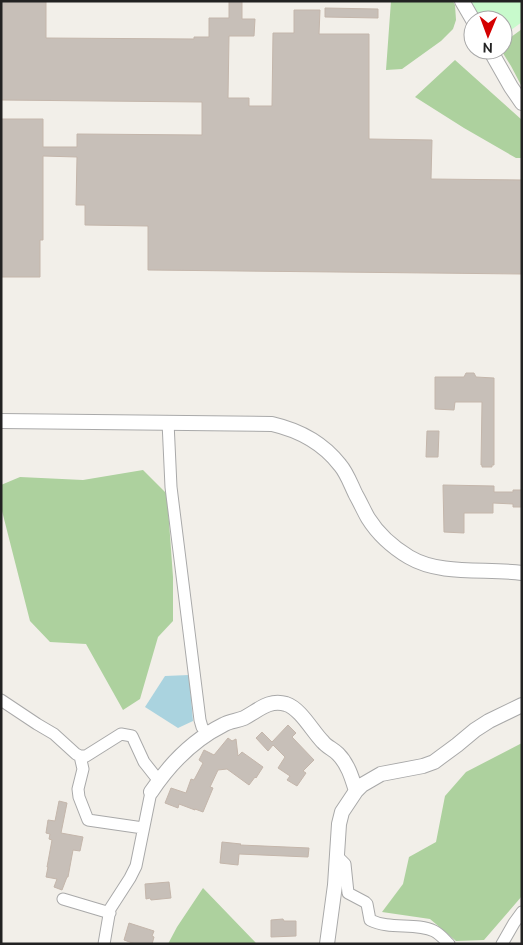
<svg xmlns="http://www.w3.org/2000/svg" width="523" height="945" viewBox="0 0 523 945" font-family="Ubuntu,sans-serif">
  <style>
    .forest { fill: #add19e }
    .park { fill: #c8facc }
    .water { fill: #aad3df }
    .building { fill: #c7bfb8; stroke: #c4b6ab }
    .lines { fill: none; stroke-linecap: round; stroke-linejoin: round }
    .minor-casing { stroke: #a9a9a9; stroke-width: 13 }
    .tertiary-casing { stroke: #a9a9a9; stroke-width: 16 }
    .minor { stroke: #fff; stroke-width: 11 }
    .tertiary { stroke: #fff; stroke-width: 14 }
  </style>
  <rect width="100%" height="100%" fill="#f2efe9"/>
  <!-- forest -->
  <path class="forest" d="M391,1h62l2,4 1,15 -3,9 -12,12 -39,28 -16,1z
    M522,29v58l-11,-21 -10,-16h2v-7z
    M455,60l67,60v38h-6l-52,-30 -49,-31z
    M143,470l24,24 6,83v44l-15,16 -18,62 -17,11 -37,-66 -36,-2 -20,-21 -29,-114v-22l19,-8 63,3z
    M522,743v153l-38,44 -28,1 -26,-22 -48,-7 21,-28 6,-27 27,-15 9,-46 21,-24z
    M203,888l54,56h-89l9,-17z"/>
  <!-- park -->
  <path class="park" d="M469,1h53v21l-19,14v-16h-23z"/>
  <!-- water -->
  <path class="water" d="M189,675l4,46 -15,7 -33,-21 20,-31z"/>
  <!-- building -->
  <path class="building" d="M1,1h45v37l148,1v-2h15v-19h20v-17h13v18h13l-1,17h-25l-1,62h21v8h23l1,-73h21v-23h26l-1,24h50v105l63,1 -1,39 91,1v94l-374,-4v-44l-63,-1v-20h-9l1,-48 -34,-1v84h-3v37h-39v-158h42v28h34v-13l125,1v-33l-201,-2z
    M325,8l53,1v9l-53,-1z
    M466,373h8l2,4 18,1v87h-2v2h-10v-2h-1l1,-63h-27l-1,8 -19,-1v-32h29z
    M427,431h12l-1,26h-12z
    M443,485l51,1v6h19v-2h9v17h-9v-3l-20,-1v10h-29v20l-20,-1z
    M288,725l8,8 -4,4 22,23 -11,11 3,2 -9,13 -10,-6 3,-4 -12,-8 7,-11 -12,-12 -5,6 -12,-13 6,-6 10,10z
    M228,738l4,3 4,-2 2,17 4,-4 21,15 -7,11 -1,-1 -6,8 -22,-16 -9,1 -8,17 3,1 -10,24 -8,-3v1l-16,-6 -1,4 -13,-5 6,-15 15,5 5,-14 3,1 9,-17 -4,-3 5,-10 10,5z
    M59,801l8,2 -6,30 22,4 -3,14 -7,-1 -5,27h-1l-5,13 -8,-3 3,-8 -11,-2 2,-10h-1l5,-27 -3,-1 1,-5 -4,-1 2,-13 7,1z
    M222,842l19,2 -1,1 69,3 -1,9 -69,-3 -1,11 -18,-2z
    M169,882l2,16 -20,2 -1,-2 -4,1 -1,-15z
    M283,919l1,2h12v15l-25,1v-17z
    M129,923l25,8 -2,5 2,1 -2,7h-17l-11,-4z"/>
  <g class="lines">
    <defs>
      <path id="minor" d="M168,422l3,65 29,233 2,7 5,7
        M1,700l36,24 17,10 22,20 4,2h6l35,-22 11,2 12,26 15,19
        M80,756l3,13 -5,20 1,8 9,23 55,8
        M337,856l8,8 3,29 17,9 2,2 3,16c20,10 46,2 64,11 6,3 10,8 15,13
        M63,899l47,14
        M104,944l6,-35 20,-31 6,-12 15,-74
        M502,944l12,-21 8,-11"/>
      <path id="tertiary" d="M462,1l11,19
        M490,50l21,37 11,16
        M1,421l271,3c26,6 51,19 68,41 7,8 11,20 16,30 4,7 8,16 12,23 10,16 26,30 41,39 32,19 77,11 113,16
        M151,792c18,-27 42,-52 72,-67 6,-4 14,-4 21,-7 15,-8 25,-19 42,-14 15,5 26,27 37,38 4,5 10,7 15,12 10,10 14,24 18,37
        M327,944l8,-59 4,-61 3,-12 14,-21 6,-6 19,-11 42,-8 11,-4 23,-17 18,-15 14,-9 33,-16"/>
    </defs>
    <!-- minor casing -->
    <use href="#minor" class="minor-casing"/>
    <!-- tertiary casing -->
    <use href="#tertiary" class="tertiary-casing"/>
    <!-- minor -->
    <use href="#minor" class="minor"/>
    <!-- tertiary -->
    <use href="#tertiary" class="tertiary"/>
  </g>
  <!-- border -->
  <rect width="523" height="945" fill="none" stroke="#222222" stroke-width="5"/>
  <!-- north arrow -->
  <g transform="translate(488 35) rotate(181)"><circle r="24" fill="#ffffff" stroke="#a7a7a7"/>
  <path d="M0-4L9 19L0 12L-9 19Z" fill="#d40000"/>
  <text y="-8" font-size="14" font-weight="bold" text-anchor="middle" fill="#222222">N</text>
  </g>
</svg>
